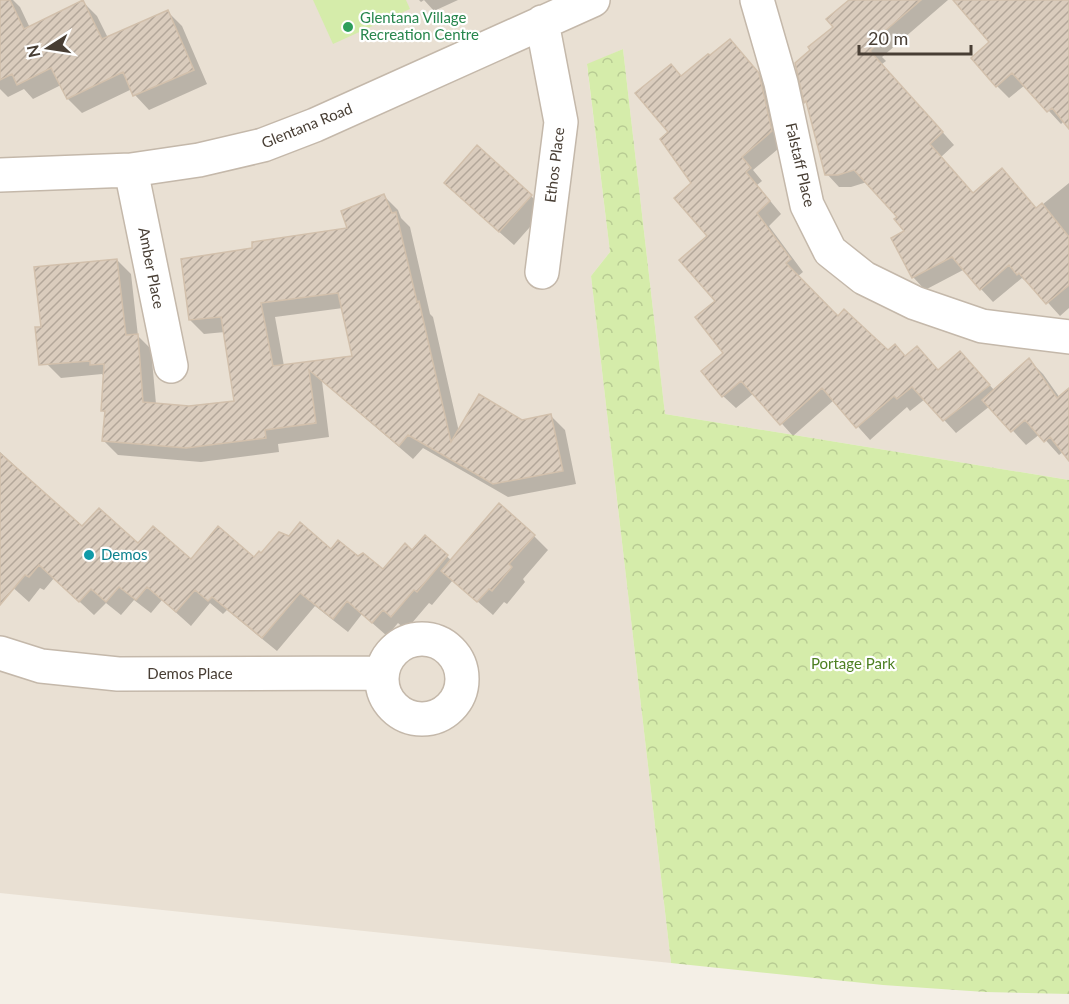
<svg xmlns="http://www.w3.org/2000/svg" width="1069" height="1004" viewBox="0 0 1069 1004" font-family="Lato,sans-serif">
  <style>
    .residential { fill: #e9e0d3 }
    .park { fill: url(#park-crowns) }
    .pitch { fill: #d5ecaa }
    .shadow { fill: #0003; fill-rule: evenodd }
    .building { fill: url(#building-hatch); stroke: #d2c0ac; stroke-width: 1.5; fill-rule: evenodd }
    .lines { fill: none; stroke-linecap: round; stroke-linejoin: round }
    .minor-casing { stroke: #c4b8aa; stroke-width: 36 }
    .minor { stroke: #fff; stroke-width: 33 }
    .leisure-dot { fill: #2e9e5b; stroke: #fff; stroke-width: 2 }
    .culture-dot { fill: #0f9aa8; stroke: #fff; stroke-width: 2 }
    .labels { text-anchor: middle; stroke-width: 4.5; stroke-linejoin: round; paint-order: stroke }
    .leisure-label { font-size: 15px; fill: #27864d; stroke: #fff; text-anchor: start }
    .street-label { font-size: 15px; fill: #483e34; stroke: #fff }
    .culture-label { font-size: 15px; fill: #0d838f; stroke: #fff; text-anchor: start }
    .park-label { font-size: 15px; fill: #4d7f22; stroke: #fff }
  </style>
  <defs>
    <pattern id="park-crowns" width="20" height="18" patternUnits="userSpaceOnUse" patternTransform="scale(1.5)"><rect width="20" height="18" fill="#d5ecaa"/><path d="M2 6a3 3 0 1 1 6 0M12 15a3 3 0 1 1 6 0" fill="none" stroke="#b8cb93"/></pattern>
    <pattern id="building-hatch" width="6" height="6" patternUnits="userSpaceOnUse" patternTransform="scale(1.5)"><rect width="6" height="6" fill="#daccbd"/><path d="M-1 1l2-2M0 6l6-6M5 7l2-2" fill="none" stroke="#b3a79a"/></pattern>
  </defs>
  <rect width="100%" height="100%" fill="#f4efe6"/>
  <!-- residential -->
  <path class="residential" d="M0,0h1069v480l-404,-66 -42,-365 -36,16 23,187 -19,24 80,687 -671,-70z"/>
  <!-- park -->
  <path class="park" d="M623,49l42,365 404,66v514l-84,-2 -102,-7 -212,-22 -80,-687 19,-24 -23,-188z"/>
  <!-- pitch -->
  <path class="pitch" d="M313,0h93l4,9 -77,35z"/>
  <!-- shadow -->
  <path class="shadow" d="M0,0h13l7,7 10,21 53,-26 14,14 11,22 60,-26 14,14 25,58 -58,26 -14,-15 -3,-6 -50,24 -14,-14 -7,-14 -28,14 -9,-10 -16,8 -8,-8z
    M419,0h39l-24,11 -10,-11 -3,2z
    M852,0h96l-66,57 4,4 -4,3 72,81 -13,12 33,37 28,-24 35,39 32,-26v125l-9,8 -28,-31 -1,1 -9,-8 -29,24 -12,-13 -16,-20 -40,21 -12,-13 -6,-46 -8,-14 -32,-35 -16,5h-12l-12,-13 -18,-69 -3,-3 -10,-39 39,-36z
    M955,0h114v126l-5,-5 -3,3 -36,-39 -16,13 -12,-12 -5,-43z
    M742,53l29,34 13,57 -31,26 9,11 -5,4 24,29 -12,12 34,46 -6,5 41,41 50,34 18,5 33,14 21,-18 35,38 34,-31 14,14 17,24 9,-3v63l-6,-6 -4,3 -19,-21 -14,11 -36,-39 -34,27 -31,-34 -15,12 -3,-4 -37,33 -36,-40 -41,36 -39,-43 -18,15 -13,-12 -19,-24 21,-19 -16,-117 -16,-53 -23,-50 1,-67 11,11z
    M384,196l14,14 3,8 9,9 20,87 3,3 26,115 92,-16 14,14 11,54 -68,13 -85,-49 -10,11 -91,-78 7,56 -51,7 1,8 -78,10 -83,-7 -14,-14 2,-27 -4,-4 2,-33 -2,-3 -41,4 -14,-14 70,-104 14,14 7,62 13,13 5,55 33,3 47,-5 -11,-70 -21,2 -14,-14 64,-71 96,-20zM343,308l11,49 -70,9 -9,-49z
    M531,196l14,14 -31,35 -54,-48z
    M0,452l82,76 109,33 64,-2 77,-8 26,7 25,13 29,-19 13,-15 27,24 82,-25 14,14 -25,29 2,3 -18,22 -3,-2 -11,13 -40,-35 -21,25 -3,-2 -23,27 -8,-7 -11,13 -25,-22 -14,18 -33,-26 -38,45 -50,-41 -4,4 -13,-11 -19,23 -29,-26 -11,13 -17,-13 -13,15 -15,-12 -12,12 -40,-37 -10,12 -4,-2 -11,14 -29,-26z"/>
  <!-- building -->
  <path class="building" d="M0,0h10l14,29 59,-29 19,39 66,-29 26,60 -61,26 -10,-24 -56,27 -16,-31 -34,17 -5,-11 -12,6z
    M849,0h72l-50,43 3,4 -4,4 73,81 -13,12 43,49 29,-25 34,40 6,-5 27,34v48l-23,19 -27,-31 -2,2 -8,-10 -29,25 -28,-33 -40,21 -21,-40 13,-7 -10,-12 3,-2 -43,-47 -16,5h-13l-19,-74 -2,2 -9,-40 15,-13 -2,-3 25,-20 -7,-8z
    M953,0h116v129l-17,-21 -5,4 -35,-39 -16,14 -25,-29 18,-16z
    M730,39l29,34 13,58 -30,26 9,11 -5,4 24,29 -13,12 34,46 -5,4 52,53 6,-7 44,41 7,-6 10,12 12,-10 21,24 22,-19 30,34 -47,36 -31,-34 -15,12 -3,-3 -38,32 -34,-40 -42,37 -39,-44 -19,16 -21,-26 22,-18 -28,-36 20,-16 -36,-41 28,-24 -33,-38 17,-15 -31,-44 8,-7 -33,-39 36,-29 10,12 27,-22 2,1z
    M477,145l55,50 -33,37 -55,-49z
    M384,194l8,19 4,-1 21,90 2,-1 32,141 28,-48 43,26 29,-6 12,57 -70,13 -85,-49 -9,11 -90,-76 7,53 -51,7 1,8 -80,10 -84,-7 3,-30h-4l3,-47 -14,1v-4l-51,4 -4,-38h6l-7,-60 83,-8 9,76 12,-1 5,68 46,4 45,-5 -13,-84 -32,3 -8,-61 71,-11v-6l95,-14 -6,-17zM338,293l14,63 -79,10 -12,-63z
    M1029,358l28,40 12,-10v73l-19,-24 -6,5 -19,-22 -14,12 -29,-32z
    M0,453l82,73 17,-18 39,35 15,-17 38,33 27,-33 36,31 5,-6 2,2 18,-21 10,4 11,-14 31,27 7,-9 20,16 5,-3 20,16 22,-26 7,7 13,-15 23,20 -31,37 -3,-2 -23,27 -8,-7 -11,13 -25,-22 -14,18 -33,-26 -38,45 -50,-41 -4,4 -13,-11 -19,22 -29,-25 -11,13 -17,-13 -13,15 -15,-13 -12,13 -40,-37 -10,12 -4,-2 -25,30z
    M499,503l36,32 -26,29 3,3 -20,24 -3,-2 -12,13 -36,-31z"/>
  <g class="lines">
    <defs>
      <path id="minor" d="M757,0l24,83 26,122 23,46 34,27 51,25 67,23 87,11
        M131,170l40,196
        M0,175l131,-5 68,-10 64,-15 52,-20 278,-125
        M542,272l19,-150 -19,-100
        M382 679a40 40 0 1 1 80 0a40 40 0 1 1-80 0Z
        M0,653l41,13 77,8 264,-1"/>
    </defs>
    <!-- minor casing -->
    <use href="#minor" class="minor-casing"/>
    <!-- minor -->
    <use href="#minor" class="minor"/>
  </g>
  <!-- markers -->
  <circle class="leisure-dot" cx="348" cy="27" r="6"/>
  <circle class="culture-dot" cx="89" cy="555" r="6"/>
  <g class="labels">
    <!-- leisure labels -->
    <g class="leisure-label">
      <text x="360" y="23">Glentana Village<tspan x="360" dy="17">Recreation Centre</tspan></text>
    </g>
    <!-- street labels -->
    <g class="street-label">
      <text transform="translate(307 126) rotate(-22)" y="5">Glentana Road</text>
      <text transform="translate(555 165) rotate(-83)" y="5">Ethos Place</text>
      <text transform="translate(800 165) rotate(77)" y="5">Falstaff Place</text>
      <text transform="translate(151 268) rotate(79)" y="5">Amber Place</text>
      <text x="190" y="679">Demos Place</text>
    </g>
    <!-- culture labels -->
    <g class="culture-label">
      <text x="101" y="560">Demos</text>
    </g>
    <!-- park labels -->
    <g class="park-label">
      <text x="853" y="669">Portage Park</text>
    </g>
  </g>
  <!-- north arrow -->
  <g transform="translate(48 48) rotate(258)" stroke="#ffffff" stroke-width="4.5" paint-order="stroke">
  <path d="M0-4.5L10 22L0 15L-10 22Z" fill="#483e34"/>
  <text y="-9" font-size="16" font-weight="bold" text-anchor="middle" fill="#483e34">N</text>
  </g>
  <!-- scale -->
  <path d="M859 45v9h112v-9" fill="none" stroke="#483e34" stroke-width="3"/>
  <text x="868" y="45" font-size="18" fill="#483e34" stroke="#ffffff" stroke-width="4.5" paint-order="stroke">20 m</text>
</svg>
